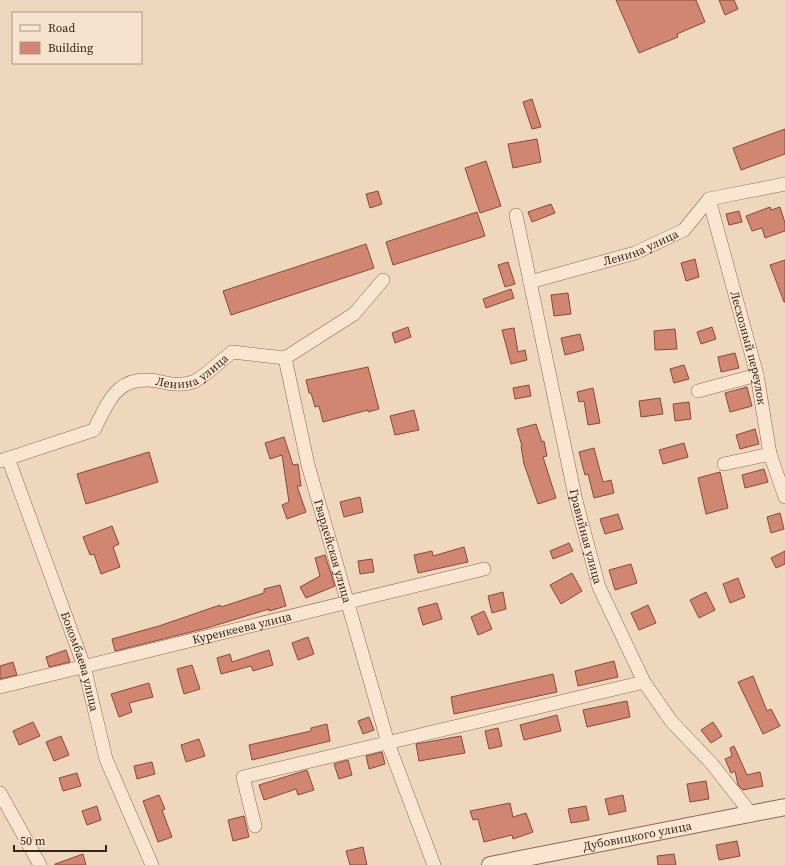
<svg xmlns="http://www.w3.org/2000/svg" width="785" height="865" viewBox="0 0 785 865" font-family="'Source Serif 4',serif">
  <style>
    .building { fill: #d08671; stroke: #884a3a }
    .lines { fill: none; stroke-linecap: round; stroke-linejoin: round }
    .minor-casing { stroke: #886755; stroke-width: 14 }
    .tertiary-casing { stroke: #886755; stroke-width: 18 }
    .minor { stroke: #fae6d0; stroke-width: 13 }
    .tertiary { stroke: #fae6d0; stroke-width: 16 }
    .labels { text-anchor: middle; stroke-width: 3.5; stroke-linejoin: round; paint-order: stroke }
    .street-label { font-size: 12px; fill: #36231b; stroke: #f7e3cd }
  </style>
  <rect width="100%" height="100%" fill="#efd7bd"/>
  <!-- building -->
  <path class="building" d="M616,0h80l9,22 -28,12 1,3 -39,16z
    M719,0h15l4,9 -13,6z
    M532,99l9,28 -9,2 -9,-27z
    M785,129v25l-44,16 -8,-22z
    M537,139l4,23 -28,6 -5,-24z
    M486,161l15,45 -21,7 -15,-45z
    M378,191l4,13 -12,4 -4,-14z
    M551,204l4,9 -23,9 -4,-10z
    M770,207l1,3 9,-3 5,16v8l-20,7 -3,-10 -10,3 -6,-15z
    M739,211l3,11 -13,3 -3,-11z
    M477,212l8,24 -92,29 -7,-23z
    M366,244l8,24 -143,47 -8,-24z
    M695,259l4,18 -13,4 -5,-18z
    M785,260v42h-1l-14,-37z
    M508,262l7,22 -10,3 -7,-22z
    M511,289l3,9 -28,10 -3,-9z
    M568,293l3,21 -17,2 -3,-21z
    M408,327l3,10 -16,6 -3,-10z
    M712,327l4,12 -15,5 -4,-12z
    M514,328l4,24 7,-2 2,10 -16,4 -9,-34z
    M675,329l2,20 -22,1 -1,-19z
    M580,334l4,16 -19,5 -4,-17z
    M735,353l4,15 -18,4 -3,-15z
    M684,365l5,14 -15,4 -4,-14z
    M368,367l11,42 -11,3v-2l-45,12 -4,-16 -4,1 -4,-14h-2l-3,-13z
    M529,385l2,11 -16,3 -2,-11z
    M747,387l5,19 -22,6 -5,-19z
    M593,388l7,35 -12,2 -4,-24 -5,1 -2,-10z
    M660,398l3,16 -22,3 -2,-16z
    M689,402l2,17 -16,2 -2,-17z
    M414,410l5,20 -24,5 -5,-19z
    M536,424l6,18 2,-1 3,15 -4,1 13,41 -18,6 -14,-40 -3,-18h1l-5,-17z
    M755,429l4,15 -19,5 -4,-14z
    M284,437l9,28 5,-1 3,22h-4l9,26 -19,7 -5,-14 7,-3 -7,-47 -12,4 -5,-16z
    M684,443l4,14 -25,7 -4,-14z
    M594,448l9,34 8,-2 3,13 -20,5 -6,-24 -3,1 -6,-23z
    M149,452l9,30 -72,22 -9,-30z
    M764,469l4,13 -23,6 -3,-13z
    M720,472l8,36 -22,6 -8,-36z
    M360,497l3,15 -19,5 -4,-15z
    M780,513l4,16 -13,4 -4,-16z
    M618,514l5,15 -18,5 -5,-15z
    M112,526l7,18 -6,3 7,20 -19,7 -7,-20 -4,1 -7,-18z
    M569,543l4,8 -20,8 -3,-8z
    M464,547l4,15 -50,11 -4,-18 18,-4 1,5z
    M785,551v13l-9,4 -5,-10z
    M325,555l10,31 -29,12 -6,-11 20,-11 -5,-18z
    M372,559l2,13 -14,2 -2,-13z
    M631,564l6,19 -22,7 -6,-20z
    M572,573l10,18 -21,13 -11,-19z
    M738,578l7,19 -15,6 -7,-19z
    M280,585l6,21 -17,5v-2l-62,19 -92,23 -3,-12 47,-13 61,-21 1,2 43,-14v-4z
    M503,592l3,17 -14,4 -4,-17z
    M706,592l9,18 -16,8 -9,-18z
    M437,603l5,16 -19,6 -5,-17z
    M648,605l8,18 -17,7 -8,-17z
    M484,611l8,18 -14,6 -7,-18z
    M308,637l6,17 -16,6 -6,-17z
    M66,650l4,12 -21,5 -3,-10z
    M269,650l4,15 -20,6 -2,-5 -30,8 -4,-16 13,-4 2,8z
    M614,661l4,16 -40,9 -3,-15z
    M13,662l4,13 -17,4v-13z
    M192,665l8,24 -16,5 -7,-25z
    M553,674l4,18 -103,22 -3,-17z
    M753,676l14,35 4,-2 9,17 -17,8 -25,-52z
    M149,683l4,14 -24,6 3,9 -13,5 -8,-23z
    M627,701l3,16 -43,10 -4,-17z
    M557,715l4,16 -37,9 -4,-15z
    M369,717l5,13 -11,4 -5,-13z
    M33,722l7,14 -21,9 -6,-14z
    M713,722l9,14 -11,7 -10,-13z
    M327,724l3,17 -78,19 -3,-15 62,-14v-3z
    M498,728l4,18 -13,3 -4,-18z
    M61,736l8,19 -15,6 -8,-19z
    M461,736l4,17 -46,8 -3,-17z
    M199,739l6,17 -19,6 -5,-17z
    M734,746l13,29 13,-3 3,14 -20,4 -5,-5 -3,-14 -4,2 -6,-14 7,-3 -2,-8z
    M382,752l3,12 -16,5 -3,-13z
    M348,760l4,15 -13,4 -5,-15z
    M152,762l3,12 -18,5 -3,-13z
    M307,770l7,20 -16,5 -2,-6 -32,11 -5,-15z
    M77,773l4,13 -18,5 -4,-13z
    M706,781l3,18 -19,3 -3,-18z
    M159,795l6,14 -3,1 10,27 -14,5 -15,-41z
    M623,795l3,16 -17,4 -4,-16z
    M510,803l3,14 13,-4 7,19 -20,7 -1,-4 -28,7 -6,-23 -5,1 -3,-9z
    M97,806l4,14 -14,5 -5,-14z
    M586,806l3,14 -18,3 -3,-14z
    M244,816l5,21 -16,4 -5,-21z
    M737,841l3,15 -21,4 -3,-15z
    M363,847l4,18h-17l-4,-14z
    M83,854l3,11h-31v-1z
    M674,854l2,11h-18l-1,-9z"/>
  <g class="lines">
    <defs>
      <g id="minor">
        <path id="s1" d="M709,199l48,176 13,79 15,43"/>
        <path id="s2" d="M516,215l60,286 23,86 45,95 27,39 41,43 40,51"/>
        <path id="s3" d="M530,282l105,-29 49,-23 25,-31 76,-15"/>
        <path id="s4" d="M285,358l23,107 80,278 46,122"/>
        <path d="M698,391l59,-16"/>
        <path id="s5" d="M8,458l76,208 22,93 46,106"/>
        <path id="s6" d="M0,461l94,-31c15,-30 24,-56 63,-49 13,3 23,5 36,1 10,-4 30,-23 39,-30l53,6 69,-44 29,-34"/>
        <path d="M724,464l46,-10"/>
        <path id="s7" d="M0,687l484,-118"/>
        <path d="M0,793l40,72"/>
        <path d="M255,826l-12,-49 401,-95"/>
      </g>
      <g id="tertiary">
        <path id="s8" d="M490,865l295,-58"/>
      </g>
    </defs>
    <!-- minor casing -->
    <use href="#minor" class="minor-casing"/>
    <!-- tertiary casing -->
    <use href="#tertiary" class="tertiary-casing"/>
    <!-- minor -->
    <use href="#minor" class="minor"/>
    <!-- tertiary -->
    <use href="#tertiary" class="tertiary"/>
  </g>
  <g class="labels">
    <!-- street labels -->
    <g class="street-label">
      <text dy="4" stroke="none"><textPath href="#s3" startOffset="116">Ленина улица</textPath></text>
      <text dy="4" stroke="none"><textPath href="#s1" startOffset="154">Лесхозный переулок</textPath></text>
      <text dy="4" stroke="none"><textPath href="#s6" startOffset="226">Ленина улица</textPath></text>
      <text dy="4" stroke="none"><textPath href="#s2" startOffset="329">Гравийная улица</textPath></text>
      <text dy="4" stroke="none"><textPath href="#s4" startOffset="199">Гвардейская улица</textPath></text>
      <text dy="4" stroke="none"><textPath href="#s7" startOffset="249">Куренкеева улица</textPath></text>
      <text dy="4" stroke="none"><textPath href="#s5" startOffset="216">Бокомбаева улица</textPath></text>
      <text dy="4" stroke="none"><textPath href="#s8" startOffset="150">Дубовицкого улица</textPath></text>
    </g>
  </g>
  <!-- legend -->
  <rect x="12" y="12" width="130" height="52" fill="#f7e3cd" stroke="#aa9686"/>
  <rect x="20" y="25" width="20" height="6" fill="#fae6d0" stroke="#aa9686"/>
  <text x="48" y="32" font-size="12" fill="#36231b">Road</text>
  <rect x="20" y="42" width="20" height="12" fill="#d08671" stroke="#aa9686"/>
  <text x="48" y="52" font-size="12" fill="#36231b">Building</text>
  <!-- scale -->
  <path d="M14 845v6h92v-6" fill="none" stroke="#36231b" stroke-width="2"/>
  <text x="20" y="845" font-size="12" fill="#36231b" stroke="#f7e3cd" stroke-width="3" paint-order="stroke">50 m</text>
</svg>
